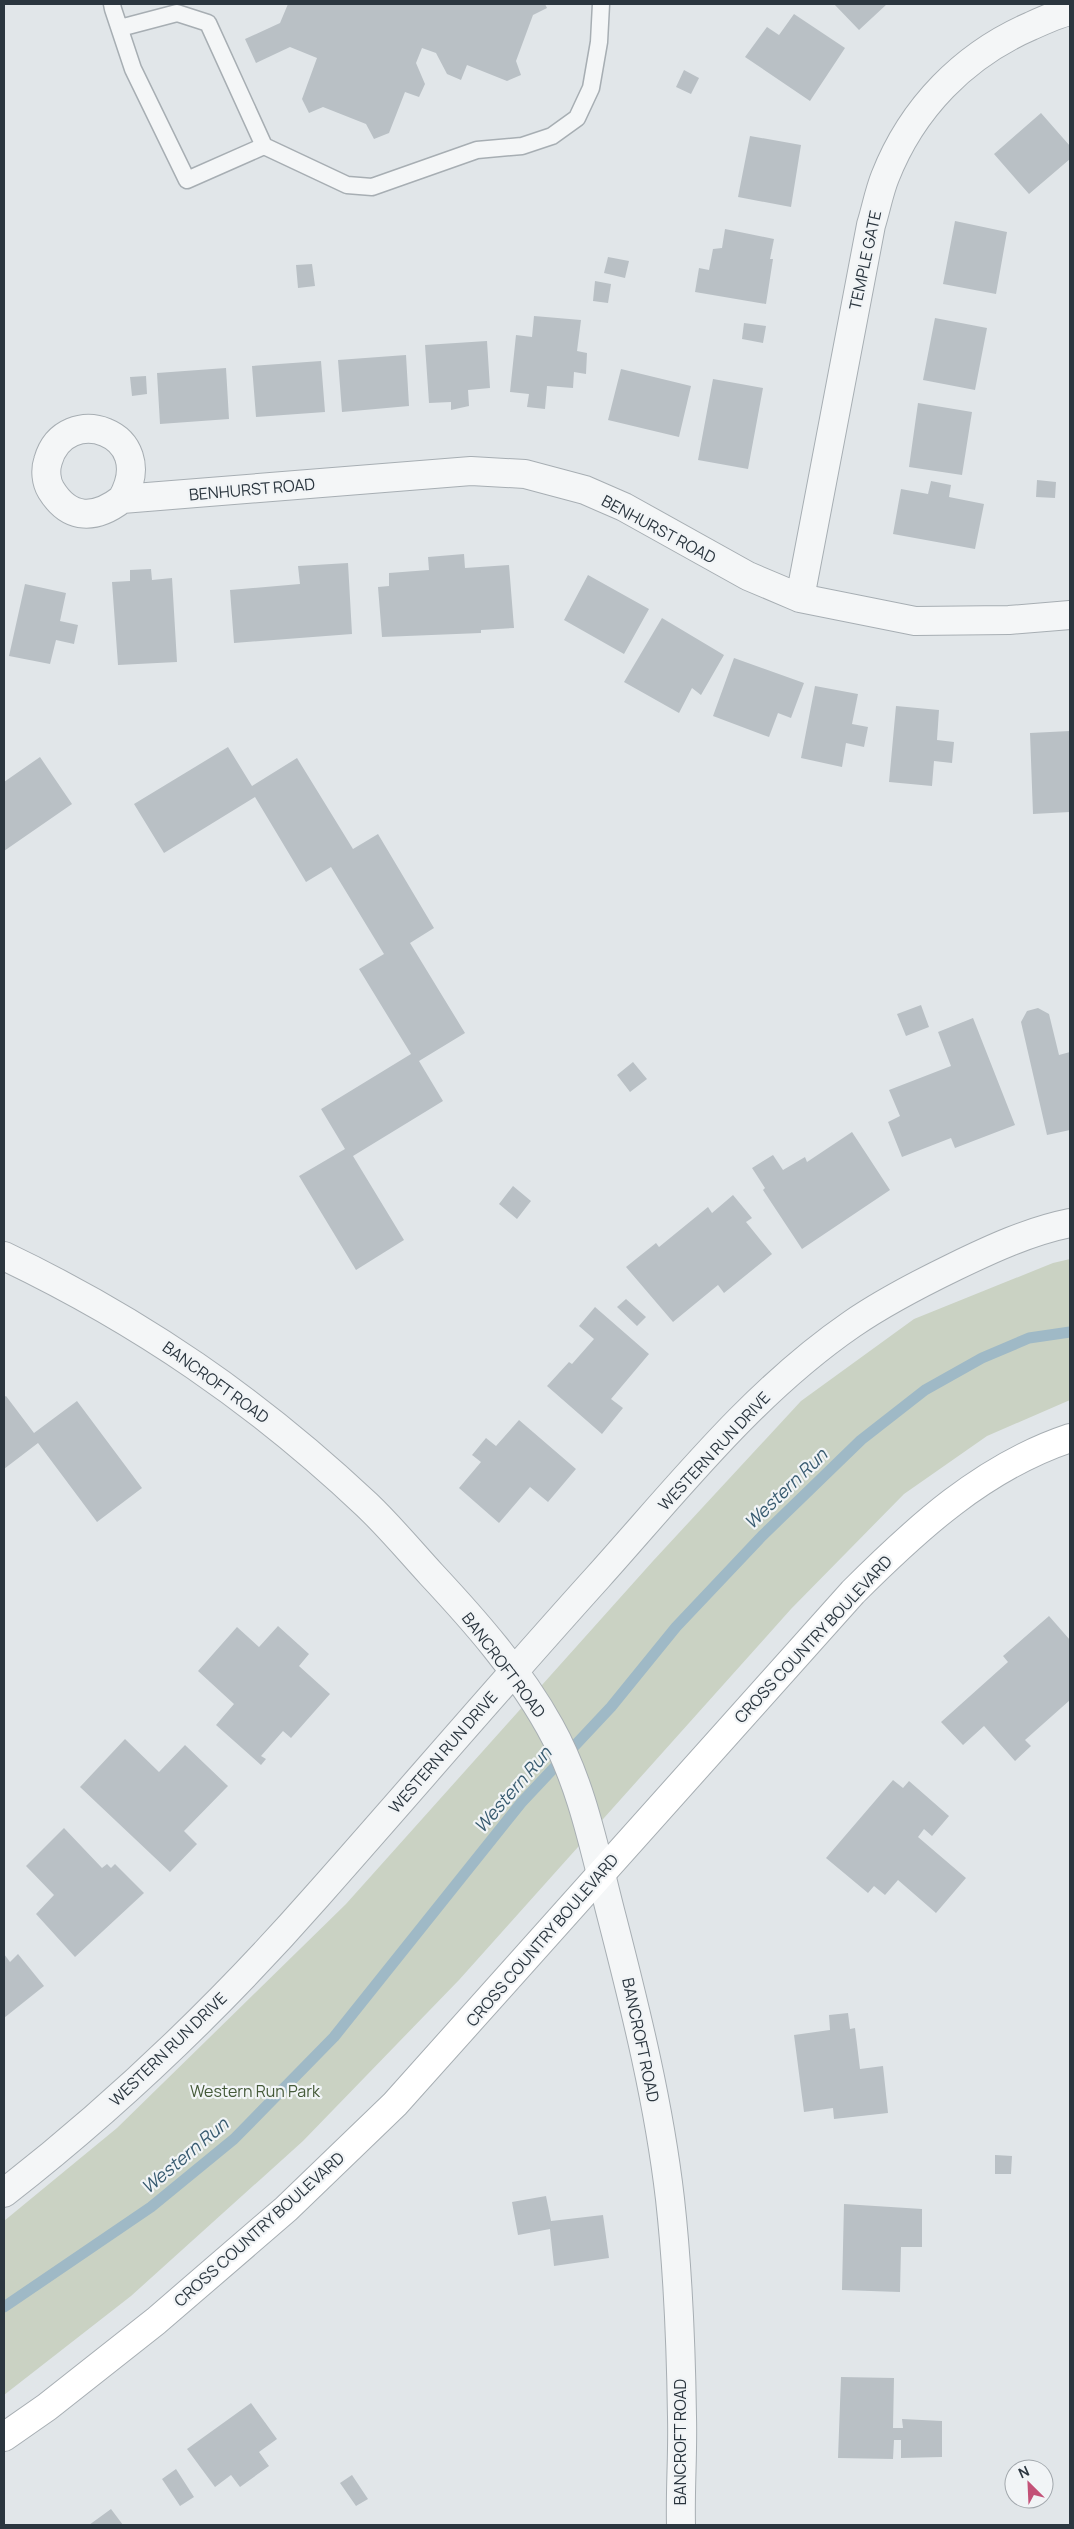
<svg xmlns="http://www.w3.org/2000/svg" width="1074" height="2529" viewBox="0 0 1074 2529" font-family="Manrope,sans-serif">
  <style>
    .green { fill: #cad2c3 }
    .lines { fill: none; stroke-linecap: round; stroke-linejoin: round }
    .stream { stroke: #9fb9c6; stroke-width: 11 }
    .building { fill: #b9c0c5 }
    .service-casing { stroke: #a7aeb3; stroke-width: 19 }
    .minor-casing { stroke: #a7aeb3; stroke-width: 30 }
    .secondary-casing { stroke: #a7aeb3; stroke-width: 30 }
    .service { stroke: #f4f6f7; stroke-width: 16 }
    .minor { stroke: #f4f6f7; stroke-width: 28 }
    .secondary { stroke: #fff; stroke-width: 28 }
    .labels { text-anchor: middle; stroke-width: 4.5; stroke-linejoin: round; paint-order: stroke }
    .street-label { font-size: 16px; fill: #2b363f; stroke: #f1f4f6 }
    .park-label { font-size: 16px; fill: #455a39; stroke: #f1f4f6 }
    .water-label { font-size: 18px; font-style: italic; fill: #385b70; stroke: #f1f4f6 }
  </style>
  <rect width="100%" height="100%" fill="#e1e6e9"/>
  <!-- green -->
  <path class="green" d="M1070,1259v141l-83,36 -83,58 -113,115 -332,371 -156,161 -172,155 -127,99v-174l113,-93 229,-224 307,-343 148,-160 113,-82 139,-56z"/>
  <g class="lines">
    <!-- stream -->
    <path class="stream" d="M4,2307l147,-100 83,-68 100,-102 187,-234 90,-96 65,-80 86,-91 99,-96 64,-50 57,-32 47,-20 41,-6"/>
  </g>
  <!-- building -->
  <path class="building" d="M288,4h257l2,4 -14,7 -17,46 5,14 -14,6 -40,-16 -6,15 -14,-6 -11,-21 -14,-5 -6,15 9,21 -6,13 -14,-5 -16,41 -15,6 -8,-15 -43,-17 -14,6 -7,-14 15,-41 -27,-11 -34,16 -11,-24 35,-16z
    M834,4h53l-28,26z
    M794,14l51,34 -35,53 -65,-44 22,-30 12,8z
    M684,70l15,8 -8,16 -15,-7z
    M1041,113l29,33v13l-41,35 -35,-40z
    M750,136l51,9 -10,62 -53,-10z
    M955,221l52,11 -11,62 -53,-10z
    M725,229l49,10 -4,20h3l-7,45 -71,-12 4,-24 10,2 4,-21 9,-1z
    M608,257l21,4 -4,17 -21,-5z
    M312,264l3,22 -17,2 -2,-23z
    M595,281l16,3 -3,19 -15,-2z
    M534,316l47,4 -4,31 10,2 -1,21 -12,-2 -1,16 -26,-2 -2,23 -18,-2 2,-13 -19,-2 6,-57 16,2z
    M935,318l52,10 -12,62 -52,-10z
    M744,323l22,3 -3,17 -21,-4z
    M487,341l3,47 -22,2 1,16 -18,4v-8l-22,1 -4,-58z
    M406,355l3,51 -67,6 -4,-52z
    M321,361l4,51 -69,5 -4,-51z
    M226,368l3,51 -69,5 -3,-51z
    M621,369l70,17 -12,51 -71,-17z
    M146,376l1,18 -15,2 -2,-19z
    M713,379l50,9 -15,81 -50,-9z
    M918,403l54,9 -10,63 -53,-8z
    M1037,480l19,2 -1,16 -19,-1z
    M931,481l20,4 -2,12 35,7 -9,45 -82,-15 8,-45 27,5z
    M464,554l1,14 44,-3 5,63 -33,2v3l-99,4 -4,-50 11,-1v-13l40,-3 -1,-13z
    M348,563l4,71 -118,9 -4,-53 70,-6 -2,-18z
    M151,569l1,11 20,-2 5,84 -59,3 -6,-83 18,-1v-11z
    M588,575l61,34 -25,45 -60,-34z
    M25,584l41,9 -6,28 18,4 -4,19 -18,-4 -6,24 -41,-8z
    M662,618l62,37 -23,40 -9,-7 -13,25 -55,-31z
    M734,658l70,25 -13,35 -13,-5 -9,24 -56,-21z
    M815,686l43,8 -6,30 16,3 -4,20 -18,-4 -4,24 -41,-9z
    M896,706l43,4 -2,30 17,2 -2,21 -18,-2 -2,25 -43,-4z
    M1070,731v81l-37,2 -3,-81z
    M228,747l24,39 45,-28 56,91 25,-15 56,94 -24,15 55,90 -46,28 24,40 -90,55 51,84 -48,30 -57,-94 46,-27 -24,-40 90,-55 -52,-85 25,-15 -53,-87 -25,15 -51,-85 -91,56 -30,-49z
    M40,757l32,47 -68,47v-69z
    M921,1005l8,22 -23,9 -9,-22z
    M1038,1008l11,6 10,41 11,-3v78l-23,5 -26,-113 6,-11z
    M973,1018l42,107 -60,23 -4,-10 -49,19 -14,-35 12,-6 -11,-26 62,-24 -13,-34z
    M633,1062l14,17 -17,13 -13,-17z
    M852,1132l38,58 -88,59 -39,-59 2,-2 -13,-20 21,-13 10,15 22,-13 2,5z
    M513,1186l18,15 -14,18 -18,-15z
    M733,1195l19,23 -6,4 26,32 -48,39 -6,-8 -45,37 -47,-55 30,-24 3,4 49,-40 4,6z
    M626,1299l20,18 -9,9 -20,-19z
    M595,1307l54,47 -38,45 12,9 -21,26 -55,-48 22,-24 3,2 22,-25 -15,-13z
    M6,1396l28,37 43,-32 65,87 -45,34 -59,-79 -34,26v-72z
    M519,1420l57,49 -28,33 -18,-15 -31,36 -40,-35 22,-26 -9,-7 14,-17 10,8z
    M1049,1616l21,24v60l-45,40 6,6 -16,15 -31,-35 -21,19 -22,-23 67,-60 -5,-6z
    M278,1626l31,28 -10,12 31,28 -39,44 -8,-7 -22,25 5,3 -5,6 -45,-40 18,-21 -36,-33 39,-44 22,20z
    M125,1739l34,33 26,-27 43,41 -44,45 13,13 -27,28 -90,-85z
    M893,1780l10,8 6,-7 40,35 -17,20 -8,-7 -6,8 48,41 -30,35 -38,-33 -13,15 -11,-9 -6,7 -42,-35z
    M64,1828l38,40 5,-4 4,4 4,-4 29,29 -69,64 -39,-43 18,-19 -28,-29z
    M4,1954l6,8 8,-8 26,32 -40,32z
    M848,2013l2,16 5,-1 5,41 23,-3 5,47 -54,6 -1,-11 -29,4 -10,-77 36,-5 -1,-15z
    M995,2155l17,1 -1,18h-16z
    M546,2196l5,25 52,-6 6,43 -55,8 -4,-37 -32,6 -6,-33z
    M844,2204l78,5v38h-21l-1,45 -58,-2z
    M841,2377l53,1 -1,50h10l-1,-9 40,2v36l-41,1v-18h-7l-1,19 -55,-1z
    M251,2403l26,36 -18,13 10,14 -29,21 -9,-12 -16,12 -28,-38z
    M176,2469l18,28 -14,9 -18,-27z
    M352,2475l16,24 -12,7 -16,-23z
    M111,2509l12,16h-34z"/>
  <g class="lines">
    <defs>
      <path id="service" d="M112,4l1,5 20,60 54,111 77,-34 -56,-123 -31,-10 -57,15
        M264,146l83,39 25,2 105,-37 45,-4 30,-10 25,-18 14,-30 8,-46 2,-38"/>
      <path id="minor" d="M122,499c38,-67 -57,-98 -74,-38 -3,9 -2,21 3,29 19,31 45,29 71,9l349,-28 54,3 60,16 39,17 124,69 52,22 115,23 94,-1 61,-5
        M800,598l71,-373c5,-16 8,-33 14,-48 27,-69 79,-122 146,-151 13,-6 26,-12 39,-15
        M4,1256c136,65 253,145 363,249 23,22 43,46 64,69 43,46 88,97 119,153 33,59 45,126 62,191 24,93 47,186 58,281 8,72 11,146 12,218 1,36 -2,72 -1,108
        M4,2193c113,-88 218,-189 313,-297 94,-106 186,-214 281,-319 79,-88 155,-185 254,-253 32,-22 67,-40 102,-57 37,-18 76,-36 116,-44"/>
      <path id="secondary" d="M4,2437l43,-30 109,-86 130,-112 109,-105 458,-512c63,-63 130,-125 217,-154"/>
    </defs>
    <!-- service casing -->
    <use href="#service" class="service-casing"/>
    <!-- minor casing -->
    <use href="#minor" class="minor-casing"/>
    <!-- secondary casing -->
    <use href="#secondary" class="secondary-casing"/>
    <!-- service -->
    <use href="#service" class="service"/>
    <!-- minor -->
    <use href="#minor" class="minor"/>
    <!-- secondary -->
    <use href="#secondary" class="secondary"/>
  </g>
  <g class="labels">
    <!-- street labels -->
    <g class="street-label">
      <text transform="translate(865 260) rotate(-78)" y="6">TEMPLE GATE</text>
      <text transform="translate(252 489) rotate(-5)" y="6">BENHURST ROAD</text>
      <text transform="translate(659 529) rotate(28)" y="6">BENHURST ROAD</text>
      <text transform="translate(216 1382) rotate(36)" y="6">BANCROFT ROAD</text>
      <text transform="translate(714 1451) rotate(-47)" y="6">WESTERN RUN DRIVE</text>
      <text transform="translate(813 1639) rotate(-47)" y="6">CROSS COUNTRY BOULEVARD</text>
      <text transform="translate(504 1665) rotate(53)" y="6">BANCROFT ROAD</text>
      <text transform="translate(443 1752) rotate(-49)" y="6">WESTERN RUN DRIVE</text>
      <text transform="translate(542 1940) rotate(-49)" y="6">CROSS COUNTRY BOULEVARD</text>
      <text transform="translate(641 2040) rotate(78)" y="6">BANCROFT ROAD</text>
      <text transform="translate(168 2049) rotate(-44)" y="6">WESTERN RUN DRIVE</text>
      <text transform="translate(259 2229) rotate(-42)" y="6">CROSS COUNTRY BOULEVARD</text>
      <text transform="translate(680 2442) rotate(-90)" y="6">BANCROFT ROAD</text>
    </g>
    <!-- park labels -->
    <g class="park-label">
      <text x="255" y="2097">Western Run Park</text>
    </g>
    <!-- water labels -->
    <g class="water-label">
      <text transform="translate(786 1489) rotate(-44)" y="6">Western Run</text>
      <text transform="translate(513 1790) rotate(-49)" y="6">Western Run</text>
      <text transform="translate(185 2156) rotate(-40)" y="6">Western Run</text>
    </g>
  </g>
  <!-- border -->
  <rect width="1074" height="2529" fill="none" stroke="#2b363f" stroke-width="10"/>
  <!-- north arrow -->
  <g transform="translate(1029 2484) rotate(336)"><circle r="24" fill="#f1f4f6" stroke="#a2a8ad"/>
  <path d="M0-4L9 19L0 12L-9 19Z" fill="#c35177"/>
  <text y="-8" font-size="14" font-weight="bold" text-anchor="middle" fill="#2b363f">N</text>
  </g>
</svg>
